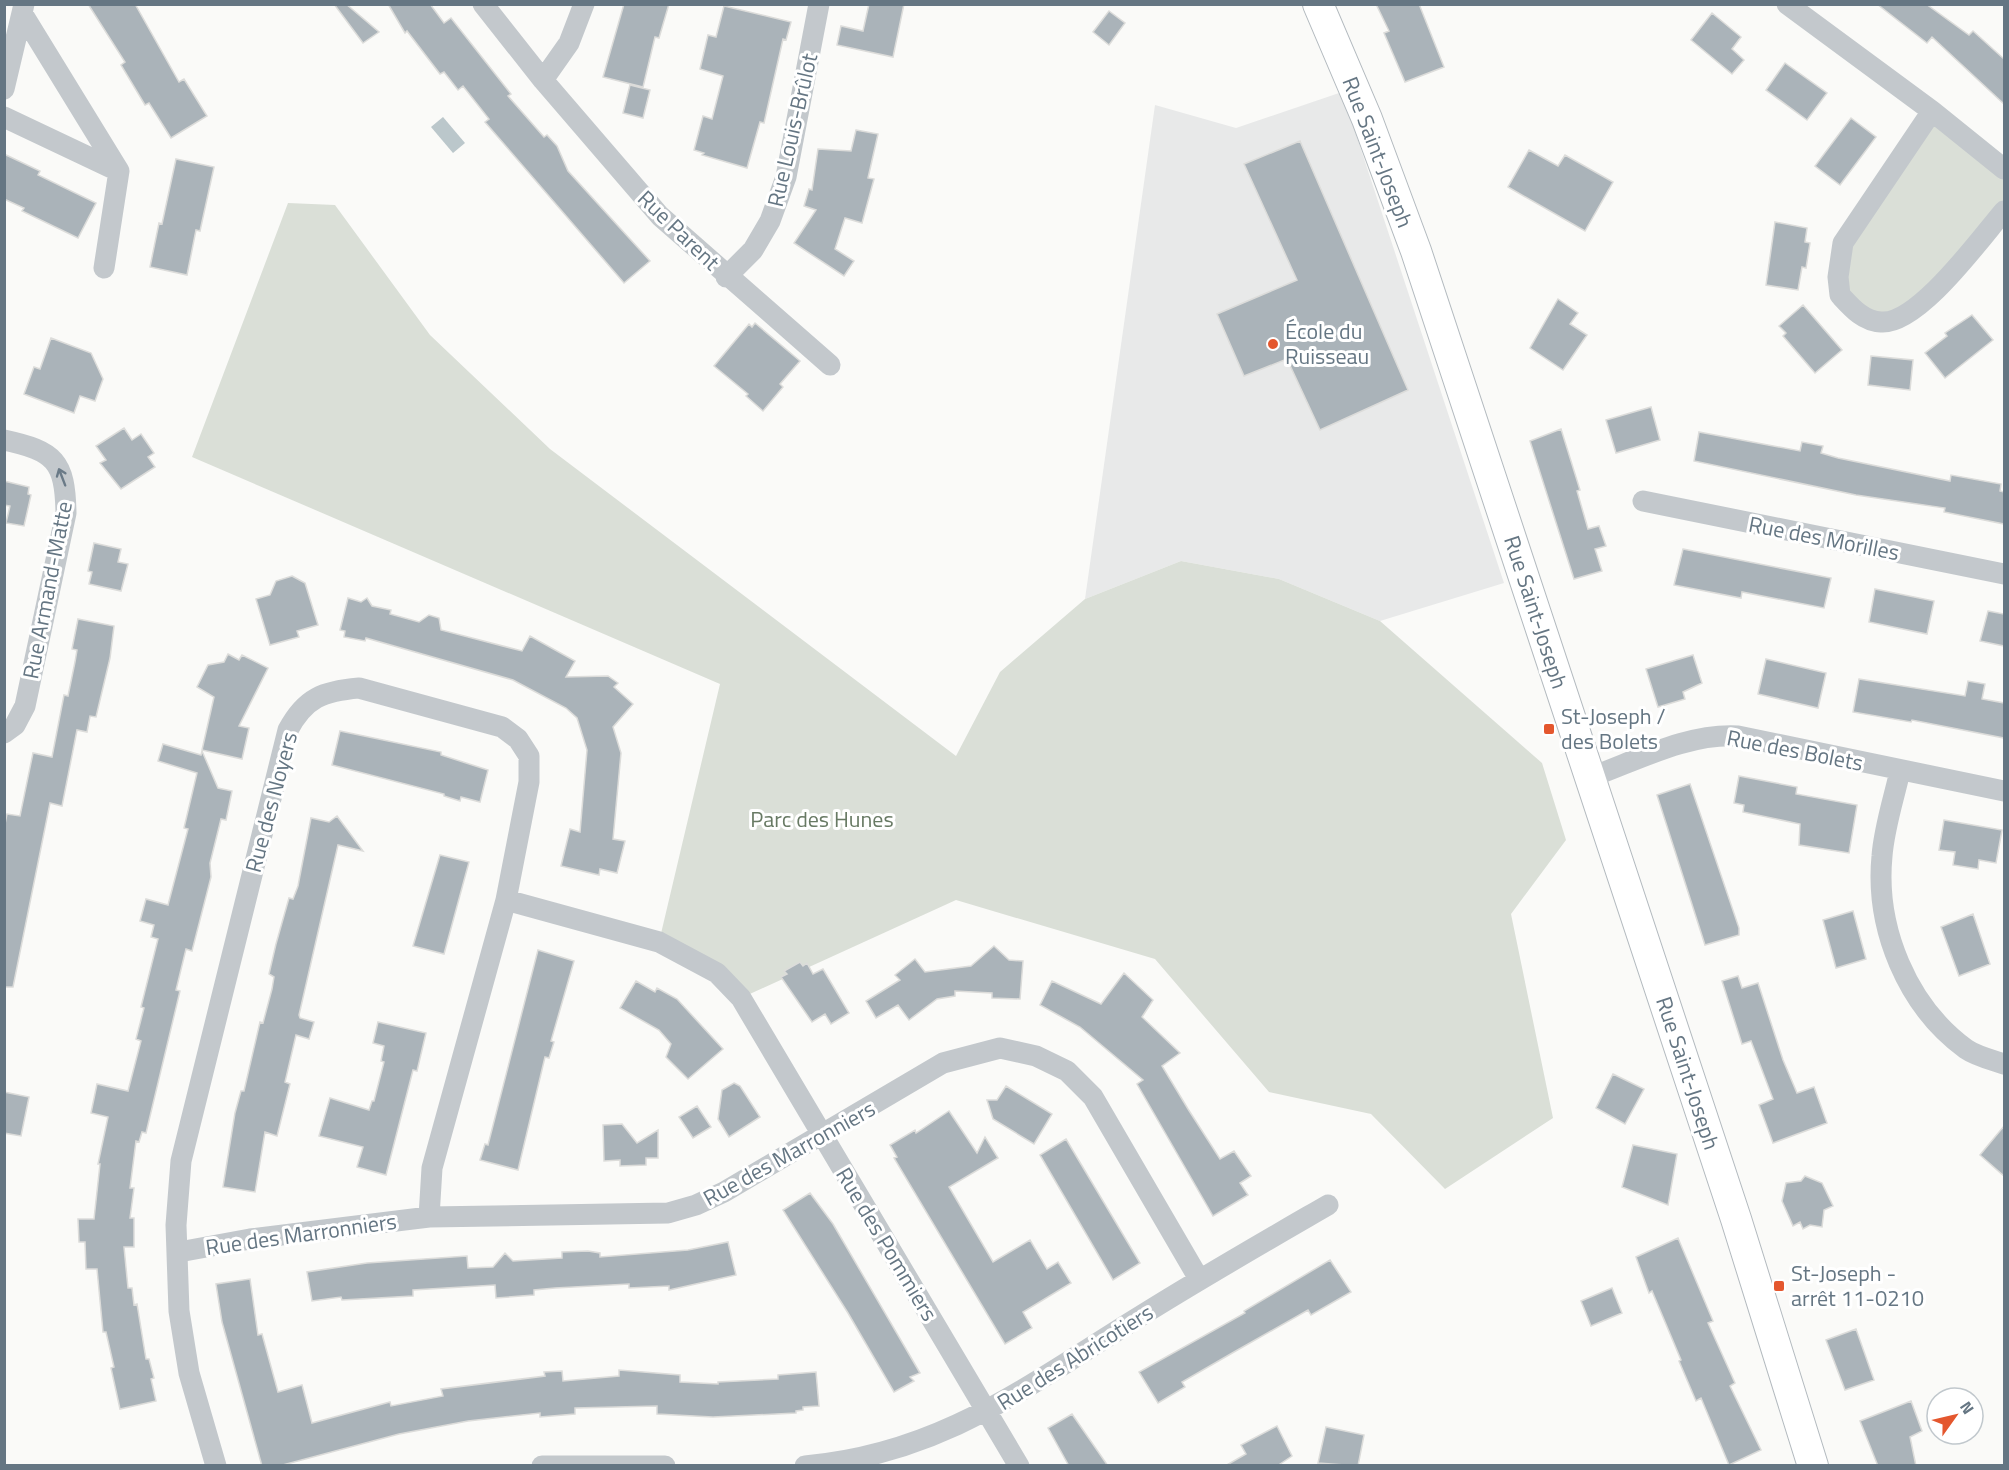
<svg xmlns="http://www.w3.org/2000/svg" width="2009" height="1470" viewBox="0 0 2009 1470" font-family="'Titillium Web',sans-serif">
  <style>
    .built { fill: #e8e9e9 }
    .green { fill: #dadfd7 }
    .water { fill: #bbc7cb }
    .building { fill: #aab3b9; stroke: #dcdcda; stroke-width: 1.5 }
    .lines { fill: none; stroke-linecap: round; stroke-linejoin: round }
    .secondary-casing { stroke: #b3babf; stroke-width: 32 }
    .street { stroke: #c3c8cc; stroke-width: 21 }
    .secondary { stroke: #fff; stroke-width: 30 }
    .oneway { stroke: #6a7a87 }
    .poi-dot { fill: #e4572e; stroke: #fff; stroke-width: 2 }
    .labels { text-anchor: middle; stroke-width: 6; stroke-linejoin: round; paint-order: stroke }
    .street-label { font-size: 22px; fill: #657683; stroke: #fff }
    .poi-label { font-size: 22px; fill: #657683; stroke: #fff; text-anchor: start }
    .park-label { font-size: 22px; fill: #687a64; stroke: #fff }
  </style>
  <rect width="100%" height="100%" fill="#fafaf8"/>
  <!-- built -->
  <path class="built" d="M1342,92l162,491 -124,38 -101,-42 -98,-18 -96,38 70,-494 81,23z"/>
  <!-- green -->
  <path class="green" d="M1932,111l72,58v42l-82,94 -57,14 -27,-42 1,-16z
    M288,203l47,2 95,130 120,114 406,307 44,-84 85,-73 96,-38 98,18 101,42 162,142 24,77 -55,74 42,204 -108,71 -74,-75 -102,-22 -114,-133 -199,-59 -215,98 -82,-56 61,-258 -528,-227z"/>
  <!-- water -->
  <path class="water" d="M443,117l22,26 -12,10 -22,-26z"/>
  <!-- building -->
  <path class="building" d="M88,4h47l44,78 5,-3 23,37 -36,22 -22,-35 -4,2 -24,-40 4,-3z
    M334,4h12l33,28 -16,11z
    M388,4h42l14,19 7,-5 60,76 -3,2 36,41 3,-2 10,11 11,25 82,90 -26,22 -139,-161 4,-3 -26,-33 -5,4 -14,-18 -4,2 -33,-43 -2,2z
    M624,4h45l-10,34 -4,-1 -12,50 -40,-10z
    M869,4h35l-11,53 -56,-12 4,-19 22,5z
    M1376,4h43l25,63 -39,15 -21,-49 5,-2z
    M1877,4h49l43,31 4,-4 31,28v45l-72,-67 -5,6z
    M724,6l67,16 -5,18 -3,-1 -19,84 -4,-1 -13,46 -45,-13 2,-2 -10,-3 9,-34 9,3 11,-43 -23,-7 8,-34 8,2z
    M1109,11l16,12 -16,22 -16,-13z
    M1712,13l29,24 -9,12 12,11 -12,14 -41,-34z
    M1785,63l42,30 -20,27 -41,-30z
    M630,85l20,5 -7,28 -20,-5z
    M1851,118l25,19 -36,48 -25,-19z
    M856,130l22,4 -10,44 6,1 -12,44 -17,-5 -10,31 19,12 -10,15 -50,-33 22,-33 -12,-4 5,-17 3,1 6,-41 33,2z
    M1300,141l108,249 -88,40 -33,-71 -43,17 -27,-62 80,-34 -53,-116z
    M1529,150l29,16 7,-11 48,27 -28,49 -77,-44z
    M4,154l36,17 -2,4 58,28 -18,35 -56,-27 2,-3 -20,-9z
    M176,159l38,8 -14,64 -4,-1 -9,45 -37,-8 9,-44 3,1z
    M1775,222l32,6 -2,14 5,1 -4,25 -4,-1 -4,23 -32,-5z
    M1558,299l20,14 -8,11 17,11 -24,35 -33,-22z
    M1803,305l39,45 -27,23 -32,-37 3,-3 -7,-7z
    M1972,315l21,25 -48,38 -20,-25 22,-17 -2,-3z
    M755,323l45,38 -20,23 3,3 -20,24 -17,-15 2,-2 -34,-28 35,-42 3,3z
    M51,338l40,15 12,26 -8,22 -15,-5 -6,17 -50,-19 10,-27 6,2z
    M1871,356l42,4 -3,30 -42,-5z
    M1651,407l9,33 -44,13 -10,-33z
    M124,428l8,12 9,-6 13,19 -6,4 7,10 -34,22 -21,-26 6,-3 -10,-14z
    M1561,429l19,61 -3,1 11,38 11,-3 7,20 -11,3 7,22 -28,8 -44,-138z
    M1699,432l101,19 2,-9 21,4 -2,7 17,5 112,23 1,-6 50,9 -1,7 4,1v32l-60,-12 1,-4 -89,-13 -162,-34z
    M4,481l25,6 -1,7 3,1 -7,31 -18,-3 4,-17 -6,-1z
    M94,543l27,6 -3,13 10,2 -7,27 -32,-7 3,-12 -4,-1z
    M1683,549l148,29 -7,30 -82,-16 -1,6 -67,-13z
    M292,576l13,7 13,42 -21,6 2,6 -29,8 -14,-46 14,-4 6,-14z
    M1875,589l59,12 -7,33 -58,-12z
    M348,598l13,4 6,-4 5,8 19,4 -1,4 29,8 10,-7 10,3 2,12 81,21 8,-15 45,25 -9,16 42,-1 10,7 -4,4 19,17 -20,23 8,26 -8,86 12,2 -8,32 -17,-4 -1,6 -38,-9 9,-37 10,3 7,-82 -10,-32 -11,-10 -53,-28 -147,-42 -1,3 -21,-4 1,-6 -5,-1z
    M1988,611l16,3v32l-24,-5z
    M78,619l36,7 -4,32 -14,59 -6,-1 -3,16 -10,-2 -15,76 -12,-3 -37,184h-9v-158l3,-15 13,2 13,-63 19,4 12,-62 4,1 7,-34 2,-12 -5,-1z
    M228,654l11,6 3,-5 26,13 -29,58 10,2 -7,31 -40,-9 12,-53 -17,-10 11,-22 16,-3z
    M1693,655l9,28 -19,9 2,7 -27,8 -12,-38z
    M1766,659l60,14 -8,35 -60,-14z
    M1859,679l106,17 3,-15 17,3 -3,15 22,4v35l-92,-18 -1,2 -58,-10z
    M340,731l101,21v3l47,15 -8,32 -19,-5 -1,4 -16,-5v-2l-112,-29z
    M163,744l38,11 1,-4 16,37 14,3 -6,29 -5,-1 -11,44 1,14 -19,74 -6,-2 -10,41 4,1 -34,142 -4,-1 -3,10 -3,-1 -6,47h4l-4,30h4v29h-10l4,41h4l2,17 3,-1 9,55h3l5,19 -3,1 5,22 -36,8 -9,-41 3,-1 -8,-35h-3l-6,-63h-11l-1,-27h-6l-1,-23h16l6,-55h-2l10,-47 -17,-4 6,-29 31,7 13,-50 -5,-2 8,-31 -3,-1 17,-68 -7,-2 3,-12 -14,-4 6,-22 22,6 20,-76 -4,-1 13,-55 -39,-12z
    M1739,776l58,11 -1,7 61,11 -8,48 -50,-8 1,-21 -57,-12 1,-7 -10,-2z
    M1690,784l49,144v7l-34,10 -48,-150z
    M337,816l26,35 -25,-6 -39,170 1,3 14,4 -5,17 -13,-4 -11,47 5,2 -13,52 -12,-4 -10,60 -32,-5 12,-74 6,-22h3l16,-69 3,1 9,-34 2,-12 -5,-3 7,-30 13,-46 4,1 5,-13 13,-68 18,4z
    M1944,820l58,10 -6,33 -17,-3 -1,9 -25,-4 2,-13 -16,-2z
    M440,855l29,7 -25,92 -31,-8z
    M1853,911l13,48 -30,9 -13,-48z
    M1973,914l17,50 -31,12 -18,-49z
    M994,946l15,14 14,1 -3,38 -28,-1v-5l-37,-2v5l-18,3 -28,21 -11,-15 -22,13 -10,-17 34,-21 -5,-5 20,-16 10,13 46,-6z
    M538,950l36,11 -23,80 3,1 -5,16 -4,-1 -27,113 -38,-10 5,-16 3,1z
    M800,962l3,4 4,-3 6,11 10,-5 26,44 -18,11 -6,-10 -13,8 -31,-45 6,-3 -3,-3z
    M1124,973l29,27 -11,17 38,36 -18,13 26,43 32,50 14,-8 17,25 -11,7 8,12 -35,21 -76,-132 6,-4 -63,-53 -40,-22 12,-24 49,23z
    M1738,976l4,12 16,-5 25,77 14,33 17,-6 13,36 -54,20 -14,-38 14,-6 -22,-58 -9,3 -20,-63z
    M636,981l19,11 2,-4 20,11 46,50 -35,30 -22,-22 5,-13 -12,-14 -39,-22z
    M378,1022l48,11 -9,38 -4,-1 -27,105 -29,-8 6,-20 -44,-11 11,-38 39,12 3,-9h2l10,-39 -3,-1 3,-15 -11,-3z
    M1613,1074l31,15 -19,35 -29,-16z
    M734,1083l6,3 20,31 -31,20 -11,-18 4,-29z
    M1006,1086l46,28 -18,30 -41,-25 -6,-19h10z
    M4,1092l25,5 -8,39 -17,-3z
    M697,1106l14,21 -18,11 -14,-21z
    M949,1111l28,42 8,-16 13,21 -49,29 44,75 37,-22 17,29 11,-7 13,21 -48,29 9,16 -27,16 -111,-186 3,-1 -7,-12 25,-15 1,3z
    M622,1124l15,19 21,-13v28h-12v7l-26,1v-6l-16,1 -1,-36z
    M2004,1126v50l-24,-21z
    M1066,1139l74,124 -27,17 -73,-125z
    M1633,1145l44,9 -9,51 -46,-18z
    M1805,1176l17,7 11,23 -9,4 -2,17 -12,-2 -7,4 -3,-7 -7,4 -11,-25 4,-18 15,-2z
    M810,1193l23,31 87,149 -10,4 4,4 -20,11 -46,-79 -65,-103z
    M1678,1238l35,83 -5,2 27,60 -5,3 31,64 -32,15 -28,-67 -5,3 -17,-40 2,-1 -29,-69 -3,2 -13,-36z
    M728,1242l8,33 -67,15v-4l-40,2v-4l-74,4 -21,2v5l-38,3 -1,-13 -82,5v6l-71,4 -1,-3 -29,4 -5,-29 60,-9 100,-7 1,12 25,-1 12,-14 8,8 49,-3v-6l26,-1 12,2v4l88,-7z
    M1330,1260l21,32 -40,23 -3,-5 -74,42 -52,30 3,5 -27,16 -19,-31 106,-59 -1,-2z
    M250,1279l8,56 4,-1 16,58 24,-7 10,38 78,-21 1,4 52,-10 -2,-7 104,-13 -1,-4 18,-1 1,10 56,-5v-6l61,5v7l38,2v-2l60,-3v-4l38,-3 3,34 -16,1v3l-7,1v2l-83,4 -56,-3v-8l-82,2v6l-35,3v-4l-72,8 -69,13 -120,32h-17l-40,-144 -6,-38z
    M1612,1288l10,25 -31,13 -10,-25z
    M1856,1329l18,51 -29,10 -19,-50z
    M1911,1401l11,30 -12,6 6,29h-38l-18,-45z
    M1072,1414l36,52h-39l-21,-38z
    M1277,1426l15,30 -15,10h-52l21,-12 -5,-9z
    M1326,1427l38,8 -6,31 -40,-3z"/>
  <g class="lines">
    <defs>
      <path id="secondary" d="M1318,4l49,115 49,132 320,968 77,247"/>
    </defs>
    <!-- secondary casing -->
    <use href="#secondary" class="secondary-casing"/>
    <!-- street -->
    <path class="street" d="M24,4l-2,9 97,158 -15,97
      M483,4l60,76 117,136 170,149
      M1787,4l145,107 72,58
      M543,80l26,-37 15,-39
      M4,89l18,-76
      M1932,111l-89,132 -5,34 2,18c12,13 23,26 41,27 37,3 99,-83 123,-111
      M4,117l114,54
      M726,277l27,-27 17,-29 16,-44 33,-173
      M4,440c51,11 61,21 62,73l-41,193 -10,19 -11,8
      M1643,501l361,73
      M1900,771c-6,27 -16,57 -18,85 -7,72 25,150 84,193 10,7 26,11 38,15
      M1591,777c47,-17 97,-44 147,-41l266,55
      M506,900l153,42 58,31 24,25 278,468
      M179,1252l71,-13 179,-22 239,-4 28,-8 28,-13 219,-129 57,-15 36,8 31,15 26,26 106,182
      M216,1466l-27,-93 -10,-62 -3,-86 5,-64 107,-431c17,-32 35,-39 71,-42l143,39 16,12 11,17v26l-23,118 -74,268 -3,49
      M542,1466h123
      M805,1466c136,-12 222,-80 334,-149 62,-39 125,-75 189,-112"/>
    <!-- secondary -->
    <use href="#secondary" class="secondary"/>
  </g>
  <!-- one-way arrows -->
  <defs><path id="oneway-shaft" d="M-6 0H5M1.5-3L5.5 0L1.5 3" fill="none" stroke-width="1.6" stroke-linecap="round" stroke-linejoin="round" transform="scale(1.5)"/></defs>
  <use class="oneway" href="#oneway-shaft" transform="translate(62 477) rotate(-111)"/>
  <!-- markers -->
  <g class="poi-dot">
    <circle cx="1273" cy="344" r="6"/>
    <rect x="1543" y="723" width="12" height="12" rx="3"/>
    <rect x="1773" y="1280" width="12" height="12" rx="3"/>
  </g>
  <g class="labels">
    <!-- street labels -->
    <g class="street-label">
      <text transform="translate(792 130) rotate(-77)" y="8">Rue Louis-Brûlot</text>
      <text transform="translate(1378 152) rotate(69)" y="8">Rue Saint-Joseph</text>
      <text transform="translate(679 230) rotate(44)" y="8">Rue Parent</text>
      <text transform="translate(1824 538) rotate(11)" y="8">Rue des Morilles</text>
      <text transform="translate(47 590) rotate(-79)" y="8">Rue Armand-Matte</text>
      <text transform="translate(1536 612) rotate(72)" y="8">Rue Saint-Joseph</text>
      <text transform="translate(1795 750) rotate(11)" y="8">Rue des Bolets</text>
      <text transform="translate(271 802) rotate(-75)" y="8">Rue des Noyers</text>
      <text transform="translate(1688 1073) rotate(72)" y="8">Rue Saint-Joseph</text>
      <text transform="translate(789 1153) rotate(-29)" y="8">Rue des Marronniers</text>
      <text transform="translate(301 1234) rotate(-8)" y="8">Rue des Marronniers</text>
      <text transform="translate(887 1244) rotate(59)" y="8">Rue des Pommiers</text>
      <text transform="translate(1075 1357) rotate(-32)" y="8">Rue des Abricotiers</text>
    </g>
    <!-- poi labels -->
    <g class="poi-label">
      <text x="1285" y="339">École du<tspan x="1285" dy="25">Ruisseau</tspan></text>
      <text x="1561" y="724">St-Joseph /<tspan x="1561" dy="25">des Bolets</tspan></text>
      <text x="1791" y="1281">St-Joseph -<tspan x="1791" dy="25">arrêt 11-0210</tspan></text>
    </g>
    <!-- park labels -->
    <g class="park-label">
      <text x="822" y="827">Parc des Hunes</text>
    </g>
  </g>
  <!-- border -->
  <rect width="2009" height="1470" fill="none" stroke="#657683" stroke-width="12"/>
  <!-- north arrow -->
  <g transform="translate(1955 1416) rotate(56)"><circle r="28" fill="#ffffff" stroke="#c1c8cd" stroke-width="1.5"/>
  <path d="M0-4.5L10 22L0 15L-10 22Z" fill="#e4572e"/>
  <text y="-9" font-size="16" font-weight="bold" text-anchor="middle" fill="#657683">N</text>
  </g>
</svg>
